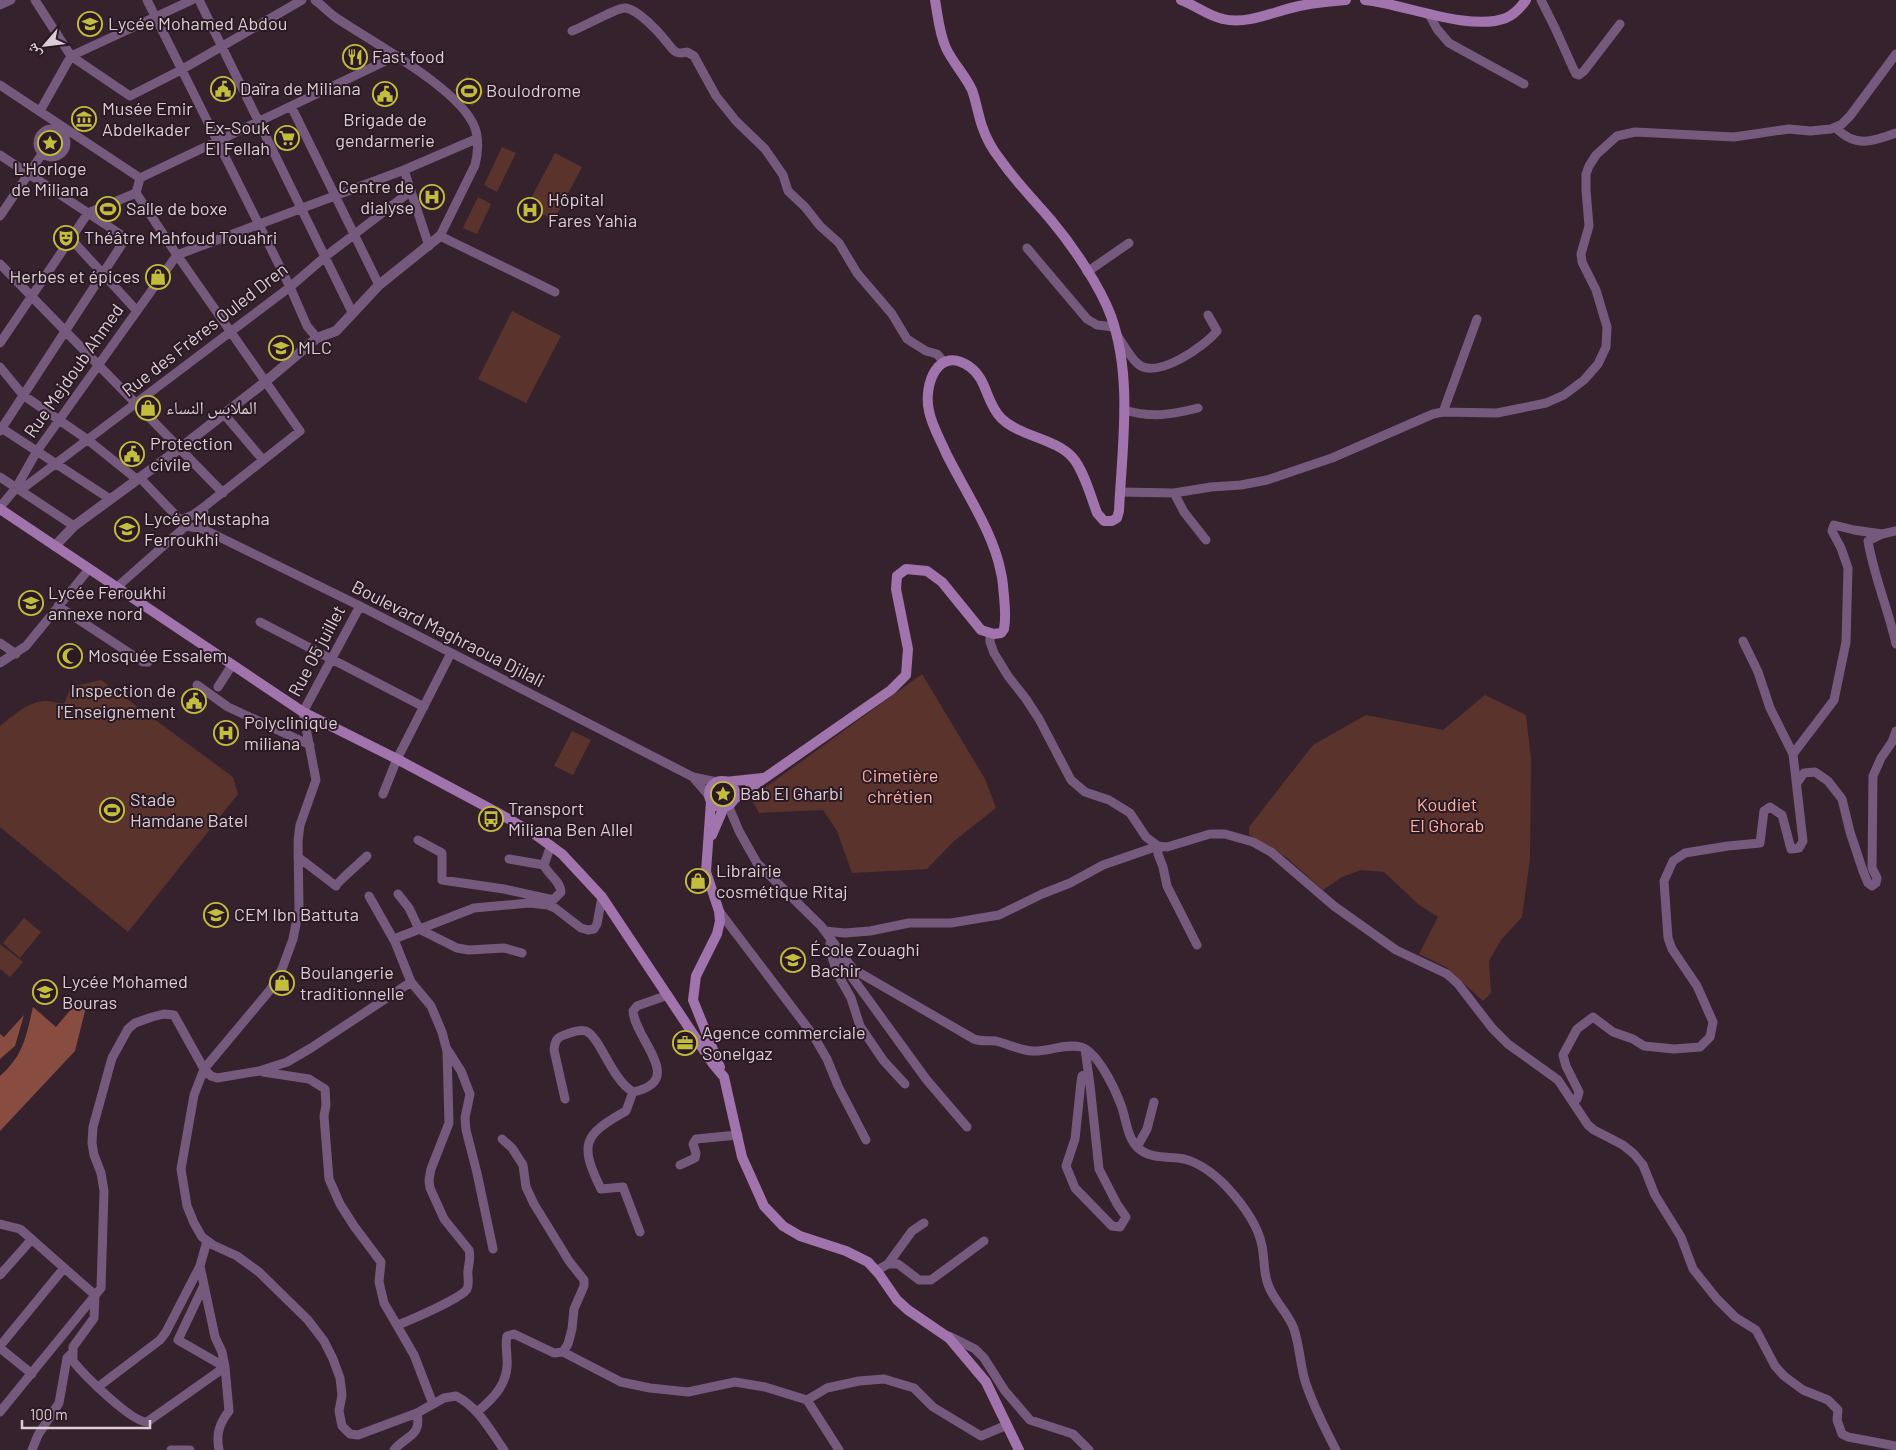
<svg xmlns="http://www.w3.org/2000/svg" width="1896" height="1450" viewBox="0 0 1896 1450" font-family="Barlow,'Noto Naskh Arabic',sans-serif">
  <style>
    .green { fill: #5a342c }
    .forest { fill: #884c40 }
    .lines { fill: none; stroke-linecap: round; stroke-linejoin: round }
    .minor { stroke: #765a7e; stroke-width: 9 }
    .tertiary { stroke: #765a7e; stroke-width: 10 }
    .secondary { stroke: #a174ae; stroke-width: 10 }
    .labels { text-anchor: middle; stroke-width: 4; stroke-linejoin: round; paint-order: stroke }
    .poi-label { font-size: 18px; fill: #dbced5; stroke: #2b1924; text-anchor: start }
    .street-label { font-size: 18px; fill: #dbced5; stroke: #2b1924 }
    .park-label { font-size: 18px; fill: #fcb1a1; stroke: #2b1924 }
  </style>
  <rect width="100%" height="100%" fill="#35222d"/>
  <!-- green -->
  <path class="green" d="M467,76l17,16 -12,14 -18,-16z
    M502,147l14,6 -19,39 -13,-7z
    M555,153l27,14 -28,53 -27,-14z
    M478,197l13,7 -14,30 -14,-6z
    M512,311l49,25 -35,67 -48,-24z
    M922,674l63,105 11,29 -42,33 -27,28 -75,4 -15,-42 -14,-21 -64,3 -8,-15z
    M101,680l132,97 5,17 -110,138 -128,-105v-101c13,-10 27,-24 45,-25 6,0 13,2 19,3l7,-17z
    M1485,695l41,20 5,44 -1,100 -8,58 -21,23 -12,21 2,32 -8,8 -37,-34 -27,-13 19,-37 -20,-13 -34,-32 -23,-2 -19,7 -19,13 -37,-33 -37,-22v-8l64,-82 53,-30 77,15z
    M572,731l19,9 -18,35 -19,-9z
    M24,918l17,14 -21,26 -17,-15z
    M0,944l23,18 -13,15 -10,-8z"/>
  <!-- forest -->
  <path class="forest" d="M87,1003l-12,48 -75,80v-55c24,-21 26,-40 33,-69l23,20 16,-19z
    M24,1015l-9,31 -15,13v-25l4,3z"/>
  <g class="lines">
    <!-- minor -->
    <path class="minor" d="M35,0l36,56 59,40 51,-26 121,-70
      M147,0l143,287 17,39 10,12
      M199,0l153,312
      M315,0c7,5 13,12 20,17 35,24 126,72 140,111 4,11 3,26 0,37l-35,71 115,56
      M1541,0l14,28 18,40 3,6 3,1 5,-4 36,-47
      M0,5l11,-5
      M1429,14l8,15 12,14 75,41
      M572,31c12,-4 45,-24 54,-23 12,2 32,23 39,32 4,4 6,9 11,12 4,2 7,1 11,0l7,4 22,40 20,25 29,28 18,26 5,16 17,16 15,19 19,17 18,30 35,41 15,25 19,12 11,3 7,8
      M0,85l140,93
      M291,106l88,179
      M40,111l31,-55 121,-56
      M1835,127c20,21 37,15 61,6
      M38 143a14 14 0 1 1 28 0a14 14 0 1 1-28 0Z
      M0,155l126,83 -126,193
      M404,170l25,76
      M140,178l-4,15 41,62 123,176 -96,76 -11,8 -12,5
      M140,178l256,-122
      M0,216l42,-62
      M71,239l66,72
      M1027,248l60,71 10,6 17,2
      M0,264l223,229
      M1087,272l42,-29
      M1117,335c6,9 13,22 21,29 19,16 67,-18 79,-33l-9,-16
      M0,343l88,-130 48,-20
      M0,367l23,28 65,45 46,37 7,2 43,45
      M1124,410c28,8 46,5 74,-2
      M1443,412l34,-93
      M224,414l39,46
      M0,427l110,72
      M0,477l74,49
      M16,488l10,-2 264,-199 36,-31 85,-65
      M1120,492l54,1 37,-6 30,-2 26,-5 65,-22 101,-44 10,-2 54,1 49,-10 18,-8 20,-15 14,-16 8,-17 1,-20 -11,-37 -14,-28 -1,-8 8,-28 -3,-36v-16l3,-8 7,-11 21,-19 18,-4 99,5 55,-8 21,2 21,-2 11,-5 8,-8 46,-62
      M1174,493l10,19 22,28
      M0,507l16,-19 21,-37 140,-196 227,-85 72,-31
      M186,526l17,3 157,77 333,171 24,5
      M203,529l1,-22
      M1896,531l-14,3 -14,7c6,36 20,67 28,103
      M117,587l69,-61
      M58,606l85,56h5
      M360,606l-57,106 13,68 -16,45 -2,16 1,68 -6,30 -11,30 -12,21 -66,79 -10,26 -13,74 6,37 7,17 8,14 11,8 24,11 22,16 49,48 16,21 9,18 7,19 2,17 -3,16 3,15 8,8 8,1 59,-22 27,-15 12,-2c22,11 34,34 48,54
      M260,622l164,85
      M990,634v8l4,11 14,23 18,23 13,20 32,61 14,12 24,8 21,13 16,24 12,9 9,1 43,-13h15l28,8 18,10 63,54 62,44 51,24 11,10 34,44 16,16 50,36 30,45 6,5 29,15 11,9 9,11 12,30 26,42 12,32 24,30 18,18 21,13 19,36 9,10 19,14 25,10 10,10 -1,10 5,14 6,3 48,9
      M1743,641l15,31 12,36 23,46
      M0,643l16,11
      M0,663l26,-17 63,-77
      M197,685l31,22 82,38
      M218,687l14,-22
      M693,777l17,20
      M1797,783l7,-10 11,-1 13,9 14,18 8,33 13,39 5,12 4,3 4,-3 1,-5 -5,-10 1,-92 8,-18 11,-16 4,-11
      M383,794l14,-35 54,-106
      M728,805l11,26 18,32 64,63 32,43 121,70c7,3 14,1 22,2 12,3 23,9 36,10 16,1 33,-8 49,-4 17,5 34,42 40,58 5,13 6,32 16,42 13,13 31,9 47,12 16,4 29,14 41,26 15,16 33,39 37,61 3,14 1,28 7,41 6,15 20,27 25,42 6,18 6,37 12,55 8,23 19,45 30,66
      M418,840l24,13v27l62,9 45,10h5l7,-7c-1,-12 -13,-17 -17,-27l7,-20
      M298,857l38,29c1,-4 25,-24 31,-30
      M509,859l35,6
      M398,894l11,14 10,21 38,19 12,2 35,-2 18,5
      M369,896l26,46 16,40 20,24 11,26 5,19 2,72 -18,46 -2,11 1,8 14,31 25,31c2,7 0,13 -1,20 -1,6 2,13 -1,19 -5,9 -57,31 -69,36
      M719,911l94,124 14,24 11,27 28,54
      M826,933l-1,-2 20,2 25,-2 39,-8h42l48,-8 43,-21 28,-11 33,-18 55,-19v8l5,13 4,19 30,59
      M394,939l80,-31 55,-5 19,2 7,3 26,20 7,2 6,-1 3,-5 5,-27
      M830,943l2,14 5,16 14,25 9,28 23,34 22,24
      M841,962l85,117 41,48
      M447,1049l14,22 9,23 -5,24 1,12 11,43 16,76
      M1085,1049l5,36 9,84 18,35 9,13 -6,10 -8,-1 -37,-38 -9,-22 9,-27 6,-57 1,-6 6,-3
      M263,1072l46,7 16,10 1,16 -2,11 5,63 11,25 14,22 27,36 -2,20 5,21 30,52 19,49
      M633,1092l-7,19c-43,24 -47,33 -25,78l22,-2 17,45
      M565,1099l-11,-49c1,-10 3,-13 13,-16 6,-2 12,-5 19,-3 15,7 25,48 47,61 54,-11 2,-52 0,-81l4,-5 31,-11
      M1572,1101l5,-2 2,-7 -13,-26 -3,-11 14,-26 16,-12 20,15 20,7 11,7 30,3 26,-2 10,-10 3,-15 -16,-36 -25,-37 -4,-11 -4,-57 9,-20 12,-8 43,-7 32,-3 4,-32 6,-4 12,8 9,34 8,-1 4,-7 -10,-87 41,-54 12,-58 2,-74 -7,-20 -9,-17 2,-6 20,5 28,4
      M1137,1147l10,-18 7,-27
      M680,1165l15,-7 1,-5 -3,-9 3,-5 42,-4
      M0,1224l20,5 75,66 -1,23 -21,29v14c11,14 58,61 74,61l78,-55 -3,-15 -7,-15 -15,-71
      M888,1264h10l21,16h12l53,-39
      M876,1271l12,-7 24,-33 12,-8
      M0,1275l32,-36
      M204,1285l-26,55 47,27 4,44c-10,13 -13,23 -10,39
      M949,1336l26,13 9,9 21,33 25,29 43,14 16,16
      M0,1346l64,-78
      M0,1348l32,26
      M563,1352l58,30 29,6 38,4 47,-10 30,5 42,13 20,-12 32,-7 25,-2 30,9 19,19 48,29 26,-11
      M98,1387l62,-47 6,-8 34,-66 7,-25
      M807,1400l32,50
      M0,1412l101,-124 3,-97 -3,-18 -7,-18 -2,-12 1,-16 19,-69 16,-29 7,-6 17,-6 12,-3 10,1 30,54 7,7 6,2 42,-7 28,-9 24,-14 100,-66
      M477,1412c17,-14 32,-29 30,-53 0,-8 -2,-15 0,-23l7,-2 40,19 9,-1 5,-8 4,-15 2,-20 10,-23v-6l-15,-19 -35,-57 -8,-17 -3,-22 -11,-17 -10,-9
      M32,1450l6,-15 21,-32 8,-45 5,-5
      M171,1450h19
      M394,1450c12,-15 28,-13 23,-37"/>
    <!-- tertiary -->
    <path class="tertiary" d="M55,546l19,-20 105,-77 86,-67 52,-44 19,-7 43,-46 61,-49"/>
    <!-- secondary -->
    <path class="secondary" d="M1181,0c14,5 27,16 42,19 25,6 52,-8 76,-13 16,-3 31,-5 47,-6
      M1365,0c40,4 104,32 141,18 9,-4 15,-11 20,-18
      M0,509l303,203 94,47 103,55 33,19 29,21 40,43 111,167 11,13 18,80 22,49 19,20 17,10 46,15 22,11 11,12 18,26 11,10 41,28 37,44 33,68
      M709 794a13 13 0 1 1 26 0a13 13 0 1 1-26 0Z
      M725,782l38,-4
      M733,800l158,-110 15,-15 2,-26 -12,-60 1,-13 9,-7 21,2 15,11 39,48 13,4 7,-1 3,-4c2,-10 1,-23 0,-33 -1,-8 -1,-16 -3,-23 -7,-40 -37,-83 -55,-120 -6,-14 -14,-27 -17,-42 -6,-26 9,-67 41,-44 17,12 16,36 31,51 19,19 55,20 72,40 11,13 18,39 24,55l7,8h8l5,-3 2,-7c3,-64 14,-133 -8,-195 -11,-30 -39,-71 -60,-96 -17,-20 -36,-39 -51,-61 -8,-10 -14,-21 -18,-33 -4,-12 -6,-25 -10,-36 -7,-15 -19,-27 -26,-42 -7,-15 -8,-32 -11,-48
      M711,801l-5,71 13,39 1,10 -3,13 -21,42 -3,24 27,67
      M712,835l12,-28"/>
  </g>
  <!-- icons -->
  <defs>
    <symbol id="school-ring" viewBox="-11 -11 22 22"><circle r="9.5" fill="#2b1924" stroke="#c3bd3e" stroke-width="1.5"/><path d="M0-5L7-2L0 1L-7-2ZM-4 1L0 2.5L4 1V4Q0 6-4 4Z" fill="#c3bd3e"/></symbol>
    <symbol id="restaurant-ring" viewBox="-11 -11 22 22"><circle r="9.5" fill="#2b1924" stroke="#c3bd3e" stroke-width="1.5"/><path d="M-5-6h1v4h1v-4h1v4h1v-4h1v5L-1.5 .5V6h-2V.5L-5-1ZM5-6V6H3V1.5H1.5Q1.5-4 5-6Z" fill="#c3bd3e"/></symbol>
    <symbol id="civic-ring" viewBox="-11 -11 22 22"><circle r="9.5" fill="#2b1924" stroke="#c3bd3e" stroke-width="1.5"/><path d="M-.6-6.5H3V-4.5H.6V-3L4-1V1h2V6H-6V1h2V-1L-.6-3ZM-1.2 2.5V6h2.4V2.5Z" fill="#c3bd3e"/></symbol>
    <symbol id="stadium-ring" viewBox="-11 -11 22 22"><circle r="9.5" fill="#2b1924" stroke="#c3bd3e" stroke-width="1.5"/><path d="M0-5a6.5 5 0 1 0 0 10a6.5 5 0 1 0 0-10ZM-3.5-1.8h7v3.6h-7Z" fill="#c3bd3e"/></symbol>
    <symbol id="museum-ring" viewBox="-11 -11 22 22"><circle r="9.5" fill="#2b1924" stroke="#c3bd3e" stroke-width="1.5"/><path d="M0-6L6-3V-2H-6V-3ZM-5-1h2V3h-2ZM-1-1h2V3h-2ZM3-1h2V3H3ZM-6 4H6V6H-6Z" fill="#c3bd3e"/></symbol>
    <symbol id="supermarket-ring" viewBox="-11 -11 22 22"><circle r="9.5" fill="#2b1924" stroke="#c3bd3e" stroke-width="1.5"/><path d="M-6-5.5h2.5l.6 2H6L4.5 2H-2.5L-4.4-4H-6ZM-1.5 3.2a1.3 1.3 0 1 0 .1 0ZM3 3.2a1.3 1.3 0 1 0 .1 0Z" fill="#c3bd3e"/></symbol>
    <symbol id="sight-ring" viewBox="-11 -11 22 22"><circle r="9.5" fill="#2b1924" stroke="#c3bd3e" stroke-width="1.5"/><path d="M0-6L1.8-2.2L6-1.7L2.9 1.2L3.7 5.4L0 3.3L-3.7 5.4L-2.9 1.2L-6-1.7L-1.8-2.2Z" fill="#c3bd3e"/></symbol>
    <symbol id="hospital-ring" viewBox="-11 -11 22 22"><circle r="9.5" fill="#2b1924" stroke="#c3bd3e" stroke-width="1.5"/><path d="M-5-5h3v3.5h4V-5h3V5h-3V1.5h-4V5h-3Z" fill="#c3bd3e"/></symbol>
    <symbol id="theatre-ring" viewBox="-11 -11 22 22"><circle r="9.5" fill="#2b1924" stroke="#c3bd3e" stroke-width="1.5"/><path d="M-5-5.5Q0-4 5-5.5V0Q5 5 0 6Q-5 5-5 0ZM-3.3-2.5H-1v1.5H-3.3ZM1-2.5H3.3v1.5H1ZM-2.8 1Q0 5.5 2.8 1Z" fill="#c3bd3e"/></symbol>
    <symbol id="shop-ring" viewBox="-11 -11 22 22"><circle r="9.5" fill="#2b1924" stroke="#c3bd3e" stroke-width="1.5"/><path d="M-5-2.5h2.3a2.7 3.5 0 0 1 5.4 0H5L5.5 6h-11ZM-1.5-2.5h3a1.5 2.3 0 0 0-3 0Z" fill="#c3bd3e"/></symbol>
    <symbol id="university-ring" viewBox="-11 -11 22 22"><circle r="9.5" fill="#2b1924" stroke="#c3bd3e" stroke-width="1.5"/><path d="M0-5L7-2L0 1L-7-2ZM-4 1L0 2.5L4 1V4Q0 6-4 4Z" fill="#c3bd3e"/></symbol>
    <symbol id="mosque-ring" viewBox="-11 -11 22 22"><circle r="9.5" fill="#2b1924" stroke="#c3bd3e" stroke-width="1.5"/><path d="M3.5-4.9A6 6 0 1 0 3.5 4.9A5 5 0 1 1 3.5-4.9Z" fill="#c3bd3e"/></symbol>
    <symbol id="bus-ring" viewBox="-11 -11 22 22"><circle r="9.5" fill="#2b1924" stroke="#c3bd3e" stroke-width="1.5"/><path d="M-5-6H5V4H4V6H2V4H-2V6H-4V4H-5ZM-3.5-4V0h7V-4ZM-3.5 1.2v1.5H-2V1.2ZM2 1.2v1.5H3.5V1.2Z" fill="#c3bd3e"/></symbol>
    <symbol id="office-ring" viewBox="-11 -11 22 22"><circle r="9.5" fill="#2b1924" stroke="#c3bd3e" stroke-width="1.5"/><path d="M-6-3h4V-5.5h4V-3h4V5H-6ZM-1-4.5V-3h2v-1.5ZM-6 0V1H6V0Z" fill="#c3bd3e"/></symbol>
  </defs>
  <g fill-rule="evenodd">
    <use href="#school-ring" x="76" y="10" width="28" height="28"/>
    <use href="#restaurant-ring" x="341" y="43" width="28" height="28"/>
    <use href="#civic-ring" x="209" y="75" width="28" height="28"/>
    <use href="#stadium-ring" x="455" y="77" width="28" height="28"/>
    <use href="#civic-ring" x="371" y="80" width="28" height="28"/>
    <use href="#museum-ring" x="70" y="105" width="28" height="28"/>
    <use href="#supermarket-ring" x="273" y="124" width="28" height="28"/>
    <use href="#sight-ring" x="36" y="129" width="28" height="28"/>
    <use href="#hospital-ring" x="418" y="183" width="28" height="28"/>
    <use href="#stadium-ring" x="94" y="195" width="28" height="28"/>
    <use href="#hospital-ring" x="516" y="196" width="28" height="28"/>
    <use href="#theatre-ring" x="52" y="224" width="28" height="28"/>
    <use href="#shop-ring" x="144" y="263" width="28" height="28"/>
    <use href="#university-ring" x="267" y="334" width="28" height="28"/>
    <use href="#shop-ring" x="134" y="394" width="28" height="28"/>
    <use href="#civic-ring" x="118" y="440" width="28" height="28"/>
    <use href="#school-ring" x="113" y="515" width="28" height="28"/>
    <use href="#school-ring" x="17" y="589" width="28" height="28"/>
    <use href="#mosque-ring" x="56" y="642" width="28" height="28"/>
    <use href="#civic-ring" x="180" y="687" width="28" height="28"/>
    <use href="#hospital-ring" x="212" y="719" width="28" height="28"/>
    <use href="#sight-ring" x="709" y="780" width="28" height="28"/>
    <use href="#stadium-ring" x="98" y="796" width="28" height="28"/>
    <use href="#bus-ring" x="477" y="805" width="28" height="28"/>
    <use href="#shop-ring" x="684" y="867" width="28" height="28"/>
    <use href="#school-ring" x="202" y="901" width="28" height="28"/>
    <use href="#school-ring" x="779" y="946" width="28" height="28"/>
    <use href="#shop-ring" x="268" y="969" width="28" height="28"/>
    <use href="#school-ring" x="31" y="978" width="28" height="28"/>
    <use href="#office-ring" x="671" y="1029" width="28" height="28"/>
  </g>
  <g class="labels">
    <!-- poi labels -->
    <g class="poi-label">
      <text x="108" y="30">Lycée Mohamed Abdou</text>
      <text x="372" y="63">Fast food</text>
      <text x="240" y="95">Daïra de Miliana</text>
      <text x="486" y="97">Boulodrome</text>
      <text x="102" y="115">Musée Emir<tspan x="102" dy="21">Abdelkader</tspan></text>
      <text x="385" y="126" text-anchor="middle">Brigade de<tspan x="385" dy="21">gendarmerie</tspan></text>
      <text x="270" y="134" text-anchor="end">Ex-Souk<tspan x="270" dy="21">El Fellah</tspan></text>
      <text x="50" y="175" text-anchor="middle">L'Horloge<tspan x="50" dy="21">de Miliana</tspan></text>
      <text x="414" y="193" text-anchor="end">Centre de<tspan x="414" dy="21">dialyse</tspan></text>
      <text x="548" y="206">Hôpital<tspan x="548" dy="21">Fares Yahia</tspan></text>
      <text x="126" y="215">Salle de boxe</text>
      <text x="84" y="244">Théâtre Mahfoud Touahri</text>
      <text x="140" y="283" text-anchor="end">Herbes et épices</text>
      <text x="298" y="354">MLC</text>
      <text x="166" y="414">الملابس النساء</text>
      <text x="150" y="450">Protection<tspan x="150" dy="21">civile</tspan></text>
      <text x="144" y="525">Lycée Mustapha<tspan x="144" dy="21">Ferroukhi</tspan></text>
      <text x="48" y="599">Lycée Feroukhi<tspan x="48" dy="21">annexe nord</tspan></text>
      <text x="88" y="662">Mosquée Essalem</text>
      <text x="176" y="697" text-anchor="end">Inspection de<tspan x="176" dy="21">l'Enseignement</tspan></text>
      <text x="244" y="729">Polyclinique<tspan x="244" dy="21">miliana</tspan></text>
      <text x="740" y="800">Bab El Gharbi</text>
      <text x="130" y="806">Stade<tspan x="130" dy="21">Hamdane Batel</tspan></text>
      <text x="508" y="815">Transport<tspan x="508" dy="21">Miliana Ben Allel</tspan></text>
      <text x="716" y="877">Librairie<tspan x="716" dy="21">cosmétique Ritaj</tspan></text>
      <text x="234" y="921">CEM Ibn Battuta</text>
      <text x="810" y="956">École Zouaghi<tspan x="810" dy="21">Bachir</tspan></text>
      <text x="300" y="979">Boulangerie<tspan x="300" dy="21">traditionnelle</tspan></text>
      <text x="62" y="988">Lycée Mohamed<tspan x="62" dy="21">Bouras</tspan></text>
      <text x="702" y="1039">Agence commerciale<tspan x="702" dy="21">Sonelgaz</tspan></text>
    </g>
    <!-- street labels -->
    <g class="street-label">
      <text transform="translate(205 330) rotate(-38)" y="6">Rue des Frères Ouled Dren</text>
      <text transform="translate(74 371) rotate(-55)" y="6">Rue Mejdoub Ahmed</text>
      <text transform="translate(448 634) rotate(27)" y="6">Boulevard Maghraoua Djilali</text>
      <text transform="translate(317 651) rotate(-62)" y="6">Rue 05 juillet</text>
    </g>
    <!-- park labels -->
    <g class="park-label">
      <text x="900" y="782">Cimetière<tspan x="900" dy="21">chrétien</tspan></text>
      <text x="1447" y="811">Koudiet<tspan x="1447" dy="21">El Ghorab</tspan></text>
    </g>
  </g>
  <!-- north arrow -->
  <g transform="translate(45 45) rotate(242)" stroke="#2b1924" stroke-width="4" paint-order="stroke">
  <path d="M0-4L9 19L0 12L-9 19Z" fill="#dbced5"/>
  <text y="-8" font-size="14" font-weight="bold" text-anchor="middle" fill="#dbced5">ش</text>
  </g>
  <!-- scale -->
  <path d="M22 1420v8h128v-8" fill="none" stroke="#dbced5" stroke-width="2.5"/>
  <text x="30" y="1420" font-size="15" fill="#dbced5" stroke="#2b1924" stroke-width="4" paint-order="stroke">100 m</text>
</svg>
